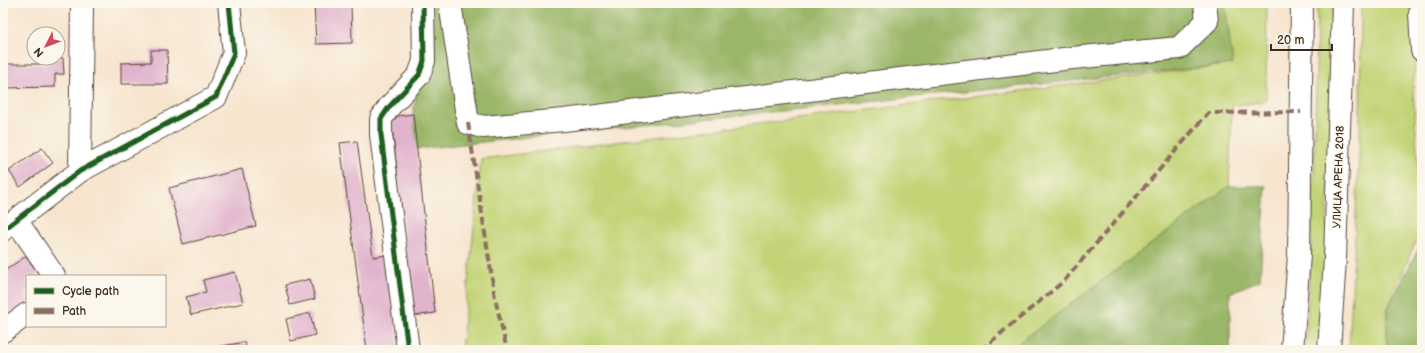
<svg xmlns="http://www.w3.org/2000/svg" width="1425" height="353" viewBox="0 0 1425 353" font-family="'Balsamiq Sans',sans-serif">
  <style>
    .green { fill: #c3d477; stroke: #7f7f4a }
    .forest { fill: #9ab668; stroke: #6a7043 }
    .building { fill: #e1b4cd }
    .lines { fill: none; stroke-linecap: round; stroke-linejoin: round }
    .minor-casing { stroke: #574639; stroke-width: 24 }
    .major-casing { stroke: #574639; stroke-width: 24 }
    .minor { stroke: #fff; stroke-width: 22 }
    .major { stroke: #fff; stroke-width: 22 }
    .quiet { stroke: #8d6e63; stroke-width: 4; stroke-dasharray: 8 4; stroke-linecap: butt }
    .cycleway-casing { stroke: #fbf7ec; stroke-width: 8 }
    .cycleway { stroke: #1b5e20; stroke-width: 5 }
    .labels { text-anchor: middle; stroke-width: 3; stroke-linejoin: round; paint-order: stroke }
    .street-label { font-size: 11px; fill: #3b2a1e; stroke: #fbf7ec }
  </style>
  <rect width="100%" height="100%" fill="#fbf7ec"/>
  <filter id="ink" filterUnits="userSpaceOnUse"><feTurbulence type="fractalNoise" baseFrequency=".025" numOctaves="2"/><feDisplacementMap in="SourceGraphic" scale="8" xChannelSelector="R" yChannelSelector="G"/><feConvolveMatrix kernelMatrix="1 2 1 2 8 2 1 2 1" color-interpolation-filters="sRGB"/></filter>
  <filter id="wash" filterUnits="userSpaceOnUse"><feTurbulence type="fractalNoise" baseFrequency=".012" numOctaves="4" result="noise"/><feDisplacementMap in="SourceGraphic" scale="16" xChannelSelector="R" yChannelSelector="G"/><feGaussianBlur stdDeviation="0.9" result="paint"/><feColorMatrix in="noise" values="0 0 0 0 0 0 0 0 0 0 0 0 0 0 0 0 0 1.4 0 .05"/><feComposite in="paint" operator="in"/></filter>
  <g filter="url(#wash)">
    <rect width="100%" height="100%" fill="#f7e5cf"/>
    <!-- green -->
    <path class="green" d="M1207,3h60l-1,98 -34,5 -3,80 1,164h-769l20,-191 752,-95z
      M1317,3h15l-1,133 -11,214h-15c8,-116 11,-231 12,-347z
      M1361,3h61l-9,84 9,139 -35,84v40h-38l11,-214z"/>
    <!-- forest -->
    <path class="forest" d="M416,3h809l8,61 -817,85 -3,-35 11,-66z
      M1229,186h37l-6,94 -30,13v57h-221z
      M1422,242v108h-35v-40z"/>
    <g id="blocks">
      <!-- building -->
      <path class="building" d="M314,3h37l1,40 -36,1z
        M151,50h16l1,34h-47v-21l30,-1z
        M63,58l1,16h-9v13l-52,1v-24h46v-5z
        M413,114l22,199 -22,3 -22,-199z
        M357,141l16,116 14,-2 12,95h-32l-27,-207z
        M42,148l11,15 -33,24 -11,-16z
        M242,169l14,57 -73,18 -14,-56z
        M26,256l14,20h-13v29l-24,16v-49z
        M235,272l8,31 -52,12 -5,-18 20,-5 -3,-12z
        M310,279l5,20 -25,6 -5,-20z
        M310,313l5,22 -24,6 -5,-22z
        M245,342l1,8h-29v-3z"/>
    </g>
  </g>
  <g filter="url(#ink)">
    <use href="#blocks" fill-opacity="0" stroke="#574639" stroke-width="1"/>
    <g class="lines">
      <defs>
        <path id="minor" d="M450,3l18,120 15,4 81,-7 508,-62 107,-10 28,-27 -2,-18
          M1422,10l-2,3 2,37
          M80,171l2,-168
          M16,220l38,56
          M3,230l77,-59 136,-74 18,-44 -5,-50
          M3,331l24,-17
          M408,350l-27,-215v-16l8,-12 30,-32 5,-14 -1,-58"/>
        <path id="major" d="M1292,350l7,-95 3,-252
          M1329,350l6,-91 8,-256"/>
      </defs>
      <!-- minor casing -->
      <use href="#minor" class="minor-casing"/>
      <!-- major casing -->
      <use href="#major" class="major-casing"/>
      <!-- minor -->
      <use href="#minor" class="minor"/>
      <!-- major -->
      <use href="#major" class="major"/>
      <!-- quiet -->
      <path class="quiet" d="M468,123l27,175 12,52
        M981,350l83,-69 144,-168 93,-1"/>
      <defs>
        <path id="cycleway" d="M3,230l77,-59 136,-74 18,-44 -5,-50
          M408,350l-27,-215v-16l8,-12 30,-32 5,-14 -1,-58"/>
      </defs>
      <!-- cycleway casing -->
      <use href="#cycleway" class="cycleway-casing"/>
      <!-- cycleway -->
      <use href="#cycleway" class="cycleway"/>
    </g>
  </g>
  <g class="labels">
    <!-- street labels -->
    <g class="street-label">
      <text transform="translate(1338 177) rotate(-88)" y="4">УЛИЦА АРЕНА 2018</text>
    </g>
  </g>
  <!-- margin -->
  <rect width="1425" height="353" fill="none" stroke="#fbf7ec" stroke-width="16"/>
  <!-- legend -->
  <rect x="26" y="275" width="140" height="52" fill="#fbf7ec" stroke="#aea59a"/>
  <rect x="34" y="288" width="20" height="6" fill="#1b5e20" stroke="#aea59a"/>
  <text x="62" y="295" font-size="12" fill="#3b2a1e">Cycle path</text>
  <rect x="34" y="308" width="20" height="6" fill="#8d6e63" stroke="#aea59a"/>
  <text x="62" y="315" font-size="12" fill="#3b2a1e">Path</text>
  <!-- north arrow -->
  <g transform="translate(46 46) rotate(228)"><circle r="19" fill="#fbf7ec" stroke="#aea59a"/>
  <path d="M0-3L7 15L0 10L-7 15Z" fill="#d1495b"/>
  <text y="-6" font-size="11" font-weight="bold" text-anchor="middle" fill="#3b2a1e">N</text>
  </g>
  <!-- scale -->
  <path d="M1271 44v6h61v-6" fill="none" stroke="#3b2a1e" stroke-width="2"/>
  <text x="1277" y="44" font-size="12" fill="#3b2a1e" stroke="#fbf7ec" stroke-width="3" paint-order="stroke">20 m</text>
</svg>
